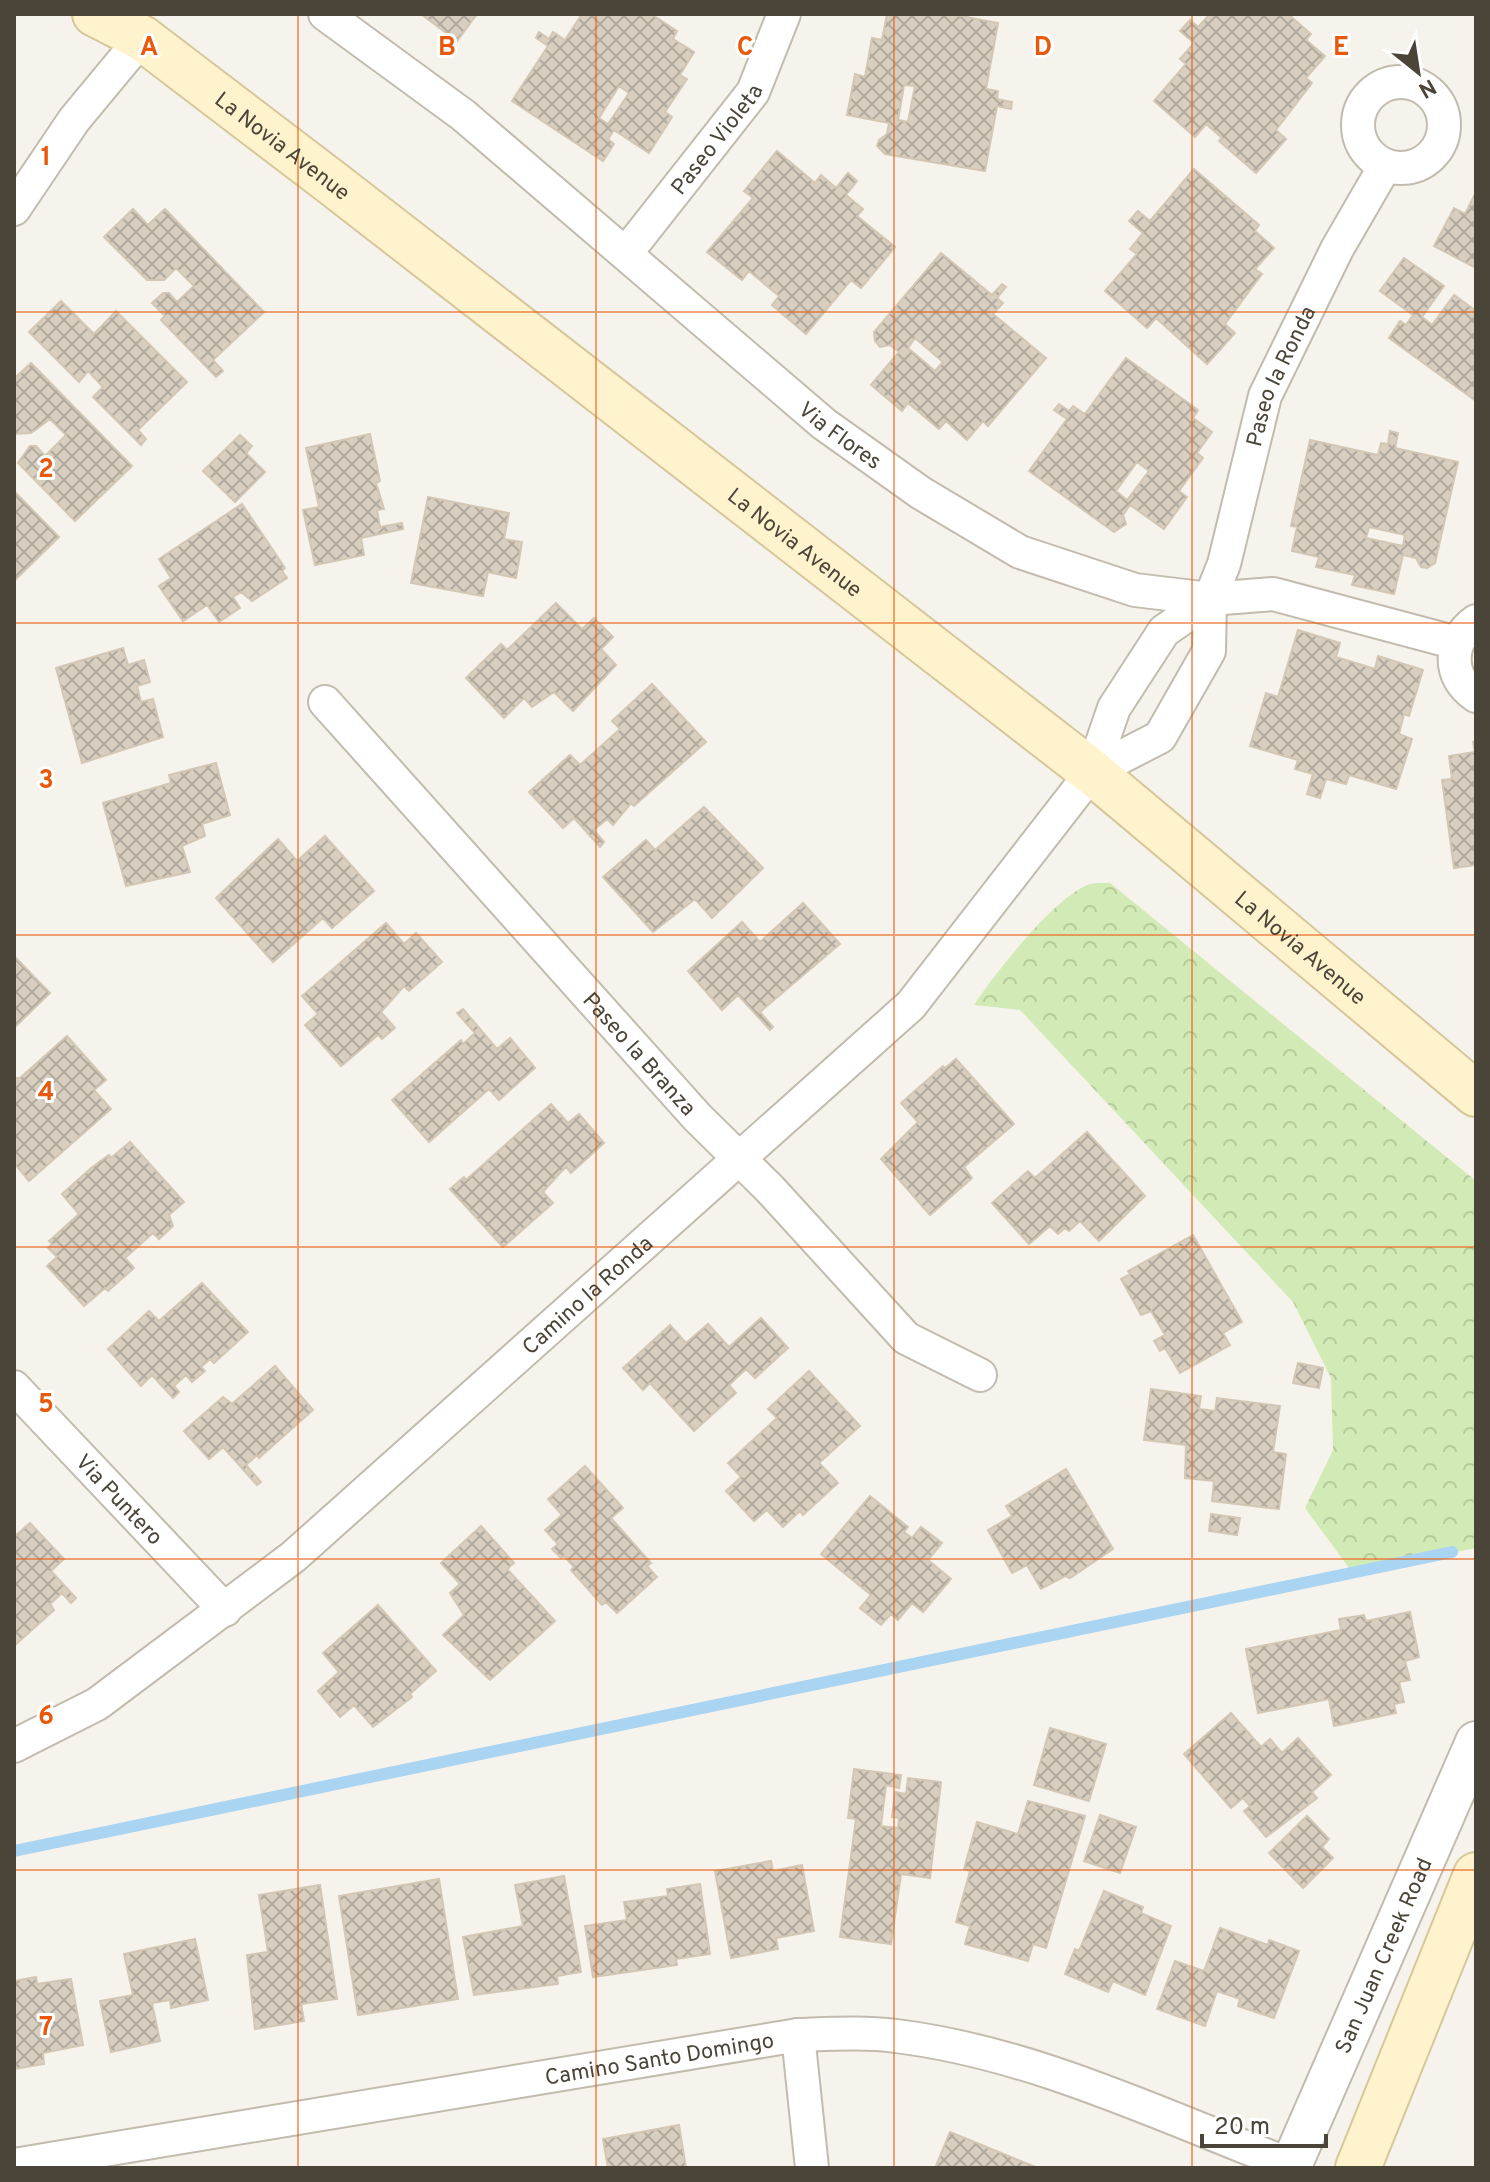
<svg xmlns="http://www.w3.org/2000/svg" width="1490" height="2182" viewBox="0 0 1490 2182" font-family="Overpass,sans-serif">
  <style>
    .forest { fill: url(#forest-crowns) }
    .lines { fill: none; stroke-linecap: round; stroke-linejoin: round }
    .stream { stroke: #a9d4f2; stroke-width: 12 }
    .building { fill: url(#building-cross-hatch); stroke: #d3c7b4; stroke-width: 2; fill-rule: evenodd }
    .minor-casing { stroke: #c2bbae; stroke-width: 36 }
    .tertiary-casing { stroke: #c2bbae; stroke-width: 44 }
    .secondary-casing { stroke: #d6c79b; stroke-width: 48 }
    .minor { stroke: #fff; stroke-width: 32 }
    .tertiary { stroke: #fff; stroke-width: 40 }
    .secondary { stroke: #fff3cd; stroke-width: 44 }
    .grid { fill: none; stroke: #e8590c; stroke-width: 2; stroke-opacity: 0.55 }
    .labels { text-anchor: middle; stroke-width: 6; stroke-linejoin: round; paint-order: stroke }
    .street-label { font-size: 22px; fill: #4b4439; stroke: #fff }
    .grid-label { font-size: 26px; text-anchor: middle; font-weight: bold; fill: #e8590c; stroke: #fff; stroke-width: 6; stroke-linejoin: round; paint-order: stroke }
  </style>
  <defs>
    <pattern id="forest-crowns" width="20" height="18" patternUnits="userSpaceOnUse" patternTransform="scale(2)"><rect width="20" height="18" fill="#d2eab5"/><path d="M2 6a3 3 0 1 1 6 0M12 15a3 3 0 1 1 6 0" fill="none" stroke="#b6ca9c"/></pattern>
    <pattern id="building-cross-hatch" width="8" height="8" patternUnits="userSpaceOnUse" patternTransform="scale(2)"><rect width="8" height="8" fill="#d8cfc1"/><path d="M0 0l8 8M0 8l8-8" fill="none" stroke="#b1aa9e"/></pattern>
  </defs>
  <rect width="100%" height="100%" fill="#f6f3ec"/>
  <!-- forest -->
  <path class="forest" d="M1110,883l366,298v367l-124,24 -47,-64 28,-58 -2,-72 -38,-76 -273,-292 -46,-5c22,-33 77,-103 111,-119 7,-4 17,-3 25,-3z"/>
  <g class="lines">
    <!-- stream -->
    <path class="stream" d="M14,1851l1438,-299"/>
  </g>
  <!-- building -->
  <path class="building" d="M421,14h56l-20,27z
    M582,14h69l26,17 -4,8 21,13 -14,23 7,4 -22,33 7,5 -23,36 -35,-23 -6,9 6,5 -11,17 -91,-60 36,-55 -12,-8 3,-6 10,7 4,-7 12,8zM619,86l10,7 -21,31 -9,-6z
    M887,14h64l47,9 -12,66 12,2 -1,8 15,3 -1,7 -14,-3 -12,65 -100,-17 -8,-8 2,-6 8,-6 2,-11 -42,-8 8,-41 10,3 7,-39 10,2zM904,85l11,1 -7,36 -10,-2z
    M1210,14h78l23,20 -5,6 19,16 -19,22 6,5 -36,47 10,9 -30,34 -37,-32 3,-3 -16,-14 -11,13 -41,-36 32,-37 -6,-5 14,-16 -14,-12 10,-11 8,7z
    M777,151l38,32 6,-8 15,13 12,-15 9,8 -11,14 17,14 -6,7 38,31 -34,41 -10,-8 -45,54 -34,-29 7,-9 -30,-25 -7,9 -35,-28 46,-54 -9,-7z
    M1194,169l65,56 -4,6 19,17 -19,21 7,5 -37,50 10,9 -28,31 -51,-46 -9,10 -42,-37 32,-37 -7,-5 13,-16 -14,-12 9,-10 12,10z
    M1476,192v76l-42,-22 20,-38 11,6z
    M133,209l15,16 17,-16 99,103 -51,48 10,11 -7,6 -55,-57 4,-4 -13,-13 11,-10h6l8,9 17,-16 -18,-18 -12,12h-17l-43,-43z
    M941,253l51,42 10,-11 4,3 -9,11 6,5 -10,11 53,44 -58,68 -5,-5 -16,19 -21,-19 -7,8 -31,-26 -6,8 -31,-26 28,-33 -9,-7 -10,2 -5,-6 -1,-9zM915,338l28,24 -8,9 -27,-23z
    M1404,258l40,28 -22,31 10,8 22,-30 22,16v90l-87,-63 11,-17 6,4 7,-10 -33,-24z
    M61,301l33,33 22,-23 71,71 -49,48 8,9 -5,6 -48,-48 10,-10 -15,-16 -9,11 -50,-50z
    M1126,358l72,52 -5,8 19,14 -15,21 6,5 -24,33 8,6 -23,32 -34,-24 -7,10 3,9 -12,8 -85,-61 38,-52 -13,-9 5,-6 10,7 4,-5 12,8zM1137,462l12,9 -22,29 -11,-9z
    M31,363l101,103 -57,55 -57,-58 12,-17h6l9,10 21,-21 -16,-16 -19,14 -17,1v-60l2,3z
    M1390,431l8,2 -3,15 63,14 -23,101 -8,5 -6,-1 -5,-9 -13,-3 -9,39 -42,-9 3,-10 -39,-8 3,-10 -27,-6 5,-24 -6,-1 19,-86 68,15 3,-12 7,1zM1369,527l36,8 -2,11 -37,-8z
    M370,434l10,47 -4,2 8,26 -7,1 3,17 22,-4 1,6 -42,9 3,17 -49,10 -12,-55 16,-3 -13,-59z
    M240,435l12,11 -6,7 19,19 -30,30 -32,-31z
    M14,491l45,46 -45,44z
    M428,497l81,16 -5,26 18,3 -6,36 -28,-6 -5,24 -72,-13z
    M242,504l43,64 -3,3 5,7 -35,23 -11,-9 -8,5 7,11 -21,14 -12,-17 -24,16 -24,-35 12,-8 -12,-19z
    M556,603l26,26 12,-11 19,19 -12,12 15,16 -43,46 -19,-19 -22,15 -8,-9 -20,20 -38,-40 35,-34 6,6z
    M1298,630l42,13 -4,14 39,12 3,-13 45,14 -14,46 -5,-2 -5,20 13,5 -16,50 -47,-14 -3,9 -20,-5 -6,19 -13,-4 6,-20 -18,-5 3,-9 -48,-14 16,-53 12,4z
    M123,648l5,17 16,-5 6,22 -13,4 4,16 12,-3 10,38 -81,26 -26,-95z
    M652,684l54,58 -72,64 -3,-3 -18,22 -6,-6 -13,11 10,12 -4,5 -26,-29 -11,10 -34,-36 41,-37 10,10 40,-36 -8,-8z
    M1476,741v124l-22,3 -12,-88 10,-1 -3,-23 26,-4 -2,-10z
    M216,763l14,52 -28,9 3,12 -23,10 8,26 -64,14 -23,-83 68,-20 -2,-8z
    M704,807l59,61 -51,50 -17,-19 -42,33 -50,-55 43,-37 9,10z
    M325,836l49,55 -42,37 -9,-10 -50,44 -57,-64 62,-59 19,22z
    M803,903l37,41 -80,68 13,15 -3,3 -32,-35 -16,15 -34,-39 54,-49 18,20z
    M386,923l18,21 12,-11 26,29 -33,29 -5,-5 -23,26 14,16 -13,11 -4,-4 -37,31 -36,-41 13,-11 -16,-18z
    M14,956l36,37 -36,35z
    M463,1009l34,40 13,-11 25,30 -36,32 -10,-11 -60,53 -37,-42 69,-60 2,4 12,-11 -18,-20z
    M67,1036l39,44 -12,10 17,19 -82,72 -15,-18v-85h6z
    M956,1059l58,65 -50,43 8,11 -42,37 -49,-56 37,-37 -17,-19 42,-37 2,2z
    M551,1104l17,19 11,-9 25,29 -33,30 -5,-6 -6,6 -17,19 10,11 -50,44 -53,-58 14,-12 2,3z
    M1087,1132l58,64 -46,45 -19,-20 -11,10 -4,-3 -7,6 -8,-8 -21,18 -37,-41 36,-32 7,7z
    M130,1142l54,60 -15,13 4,11 -14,13 -6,-6 -28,25 9,10 -26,23 -3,-3 -21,18 -37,-40 10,-9 -9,-9 4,-4 -3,-3 30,-27 -17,-20 29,-26 18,-13 2,3z
    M1193,1235l49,87 -19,11 7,12 -50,28 -15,-25 -5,3 -6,-10 11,-6 -14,-24 -10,4 -20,-36 9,-5 -2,-3z
    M202,1283l46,49 -34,31 -4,-4 -9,8 4,4 -13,11 -6,-7 -12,11 5,6 -6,6 -21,-23 -11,11 -33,-37 41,-38 10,10z
    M761,1318l27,30 -33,30 -9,-9 -17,16 7,8 -42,38 -44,-48 -7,7 -20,-22 47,-43 16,18 22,-19 21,23z
    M1298,1363l25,5 -4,20 -26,-5z
    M275,1366l38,44 -54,48 -2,-3 -11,10 15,17 -4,3 -34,-38 -14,12 -25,-28 39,-34 12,9 -3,-2z
    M809,1371l51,55 -41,37 19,20 -35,32 -3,-4 -17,16 -16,-17 -13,11 -28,-30 15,-14 -13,-14 49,-45 -9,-9z
    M1151,1389l50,7 -2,13 16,2 2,-13 63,8 -7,46 13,2 -7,55 -67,-8 2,-20 -29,-3 1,-33 -42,-5z
    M585,1466l38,42 -12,10 40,45 -4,3 10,11 -40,36 -11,-11 -4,3 -31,-35 3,-3 -10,-11 -3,2 -9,-9 6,-5 -13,-14 17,-15 -14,-16z
    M1066,1469l47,80 -43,29 -5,-2 -24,13 -14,-24 -15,8 -24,-43 24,-14 -6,-10z
    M870,1496l38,31 -4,5 8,6 9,-11 21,16 -14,17 23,19 -28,33 -11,-9 -14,17 -7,-6 -10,11 -21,-17 11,-13 -50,-41z
    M1211,1514l29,4 -3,17 -28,-4z
    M30,1523l34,36 -13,12 25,27 -5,5 -9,-10 -12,11 4,6 -40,36v-109z
    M481,1526l33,37 -7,6 48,52 -65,59 -47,-45 21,-20 -14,-22 10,-9 -19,-21z
    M378,1605l58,66 -26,23 2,3 -39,30 -19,-22 -14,12 -22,-26 21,-19 -16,-19z
    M1410,1612l9,45 -14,4 5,19 -11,2 5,20 -10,2 2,9 -62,13 -5,-27 -71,14 -12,-64 95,-19 -2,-11 25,-4 2,6z
    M1231,1713l30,34 9,-8 12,14 16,-15 33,37 -19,17 5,6 -51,39 -22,-26 6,-5 -7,-8 -12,10 -47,-54z
    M1050,1728l56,16 -17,57 -55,-16z
    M854,1769l47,6 -2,13 -13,-3 -5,41 17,2 1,-10 -7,-1 3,-25 11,2 2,-16 33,4 -11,96 -29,-4 -10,70 -51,-7 16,-118 -8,-1z
    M1028,1801l57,15 -39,132 -13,-4 -5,17 -63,-17 5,-18 -14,-4 14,-51 -6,-2 13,-47 41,12z
    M1100,1815l36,12 -16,46 -36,-12z
    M1307,1816l22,23 -7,8 11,11 -30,30 -34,-35z
    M771,1861l2,10 29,-6 12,66 -38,7 2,11 -47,9 -16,-87z
    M564,1876l17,96 -24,4 1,8 -84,11 -11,-58 60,-11 -8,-41z
    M439,1879l19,120 -100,16 -19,-119z
    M700,1884l10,70 -34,5 1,6 -84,12 -8,-51 42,-6 -3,-18 44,-6 -1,-7z
    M320,1885l17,114 -36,5 3,17 -49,8 -8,-74 21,-3 -9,-57z
    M1104,1891l39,16 -2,6 30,13 -26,69 -32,-14 -5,11 -43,-18 10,-25 4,2z
    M1220,1928l48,17 1,-5 30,11 -25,67 -36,-12 2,-7 -23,-8 -12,35 -48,-17 18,-48 29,10z
    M195,1939l13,61 -37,8 -1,-8 -18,3 8,38 -49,11 -11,-51 33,-6 -9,-41z
    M36,1977l1,7 34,-5 12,66 -40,8 1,11 -30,5v-88z
    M679,2125l7,43h-78l-5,-29z
    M950,2132l88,36h-103z"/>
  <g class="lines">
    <defs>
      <g id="minor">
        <path id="s1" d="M325,14l138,101 361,309 97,69 99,59 115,38 75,9 63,-5 184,49"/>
        <circle cx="1401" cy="125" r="43"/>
        <path d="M14,209l60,-89 68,-82"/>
        <path id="s2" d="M627,252l126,-160 31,-78"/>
        <path d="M1476,621c-28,20 -29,56 0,75"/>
        <path id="s3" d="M325,702l372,415 73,72 136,149 74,37"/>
        <path id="s4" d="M1092,772l68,-35 49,-86 1,-52 14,-35 41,-168 72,-147 48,-83"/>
        <path id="s5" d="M14,1387l211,223"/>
        <path id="s6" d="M14,1746l83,-42 196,-147 618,-552 181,-233 22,-64 50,-77 46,-32"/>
        <path d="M798,2035l14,133"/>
        <path id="s7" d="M14,2165l784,-130c33,-1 66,-3 98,1 138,17 266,80 395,129"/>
      </g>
      <g id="tertiary">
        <path id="s8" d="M1290,2168l186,-426"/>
      </g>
      <g id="secondary">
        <path id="s9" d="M95,14l47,24 189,144 761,590 384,322"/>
        <path d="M1358,2168l118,-293"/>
      </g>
    </defs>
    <!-- minor casing -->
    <use href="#minor" class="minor-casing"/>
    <!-- tertiary casing -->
    <use href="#tertiary" class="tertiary-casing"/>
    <!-- secondary casing -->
    <use href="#secondary" class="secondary-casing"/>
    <!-- minor -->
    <use href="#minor" class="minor"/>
    <!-- tertiary -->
    <use href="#tertiary" class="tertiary"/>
    <!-- secondary -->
    <use href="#secondary" class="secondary"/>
  </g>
  <!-- grid -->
  <path class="grid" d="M298,14v2154M596,14v2154M894,14v2154M1192,14v2154M14,312h1462M14,623h1462M14,935h1462M14,1247h1462M14,1559h1462M14,1870h1462"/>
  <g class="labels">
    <!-- street labels -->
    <g class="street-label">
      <text dy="8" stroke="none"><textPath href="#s2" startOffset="144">Paseo Violeta</textPath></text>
      <text dy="8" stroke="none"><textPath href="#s9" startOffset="230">La Novia Avenue</textPath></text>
      <text dy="8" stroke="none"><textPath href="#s4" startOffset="462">Paseo la Ronda</textPath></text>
      <text dy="8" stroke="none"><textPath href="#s1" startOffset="666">Via Flores</textPath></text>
      <text dy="8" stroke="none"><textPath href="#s9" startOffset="878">La Novia Avenue</textPath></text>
      <text dy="8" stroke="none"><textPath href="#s9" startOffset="1526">La Novia Avenue</textPath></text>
      <text dy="8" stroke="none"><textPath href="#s3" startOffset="472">Paseo la Branza</textPath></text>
      <text dy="8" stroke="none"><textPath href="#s6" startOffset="732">Camino la Ronda</textPath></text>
      <text dy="8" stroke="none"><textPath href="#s5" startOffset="154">Via Puntero</textPath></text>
      <text dy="8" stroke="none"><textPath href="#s8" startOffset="232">San Juan Creek Road</textPath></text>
      <text dy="8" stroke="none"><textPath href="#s7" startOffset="654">Camino Santo Domingo</textPath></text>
    </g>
  </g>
  <g class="grid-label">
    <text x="149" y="55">A</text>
    <text x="447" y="55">B</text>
    <text x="745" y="55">C</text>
    <text x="1043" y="55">D</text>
    <text x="1341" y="55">E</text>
    <text x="46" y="165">1</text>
    <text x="46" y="477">2</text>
    <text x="46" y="788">3</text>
    <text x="46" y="1100">4</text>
    <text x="46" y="1412">5</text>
    <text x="46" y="1724">6</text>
    <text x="46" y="2035">7</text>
  </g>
  <!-- border -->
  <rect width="1490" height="2182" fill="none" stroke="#4b4439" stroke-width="32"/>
  <!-- north arrow -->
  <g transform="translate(1418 72) rotate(150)" stroke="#ffffff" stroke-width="6" paint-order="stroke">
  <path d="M0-6L14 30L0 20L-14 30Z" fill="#4b4439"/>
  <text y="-12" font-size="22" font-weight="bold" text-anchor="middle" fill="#4b4439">N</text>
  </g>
  <!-- scale -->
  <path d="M1202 2134v12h124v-12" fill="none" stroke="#4b4439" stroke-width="4"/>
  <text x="1214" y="2134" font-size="24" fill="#4b4439" stroke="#ffffff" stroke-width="6" paint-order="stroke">20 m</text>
</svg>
